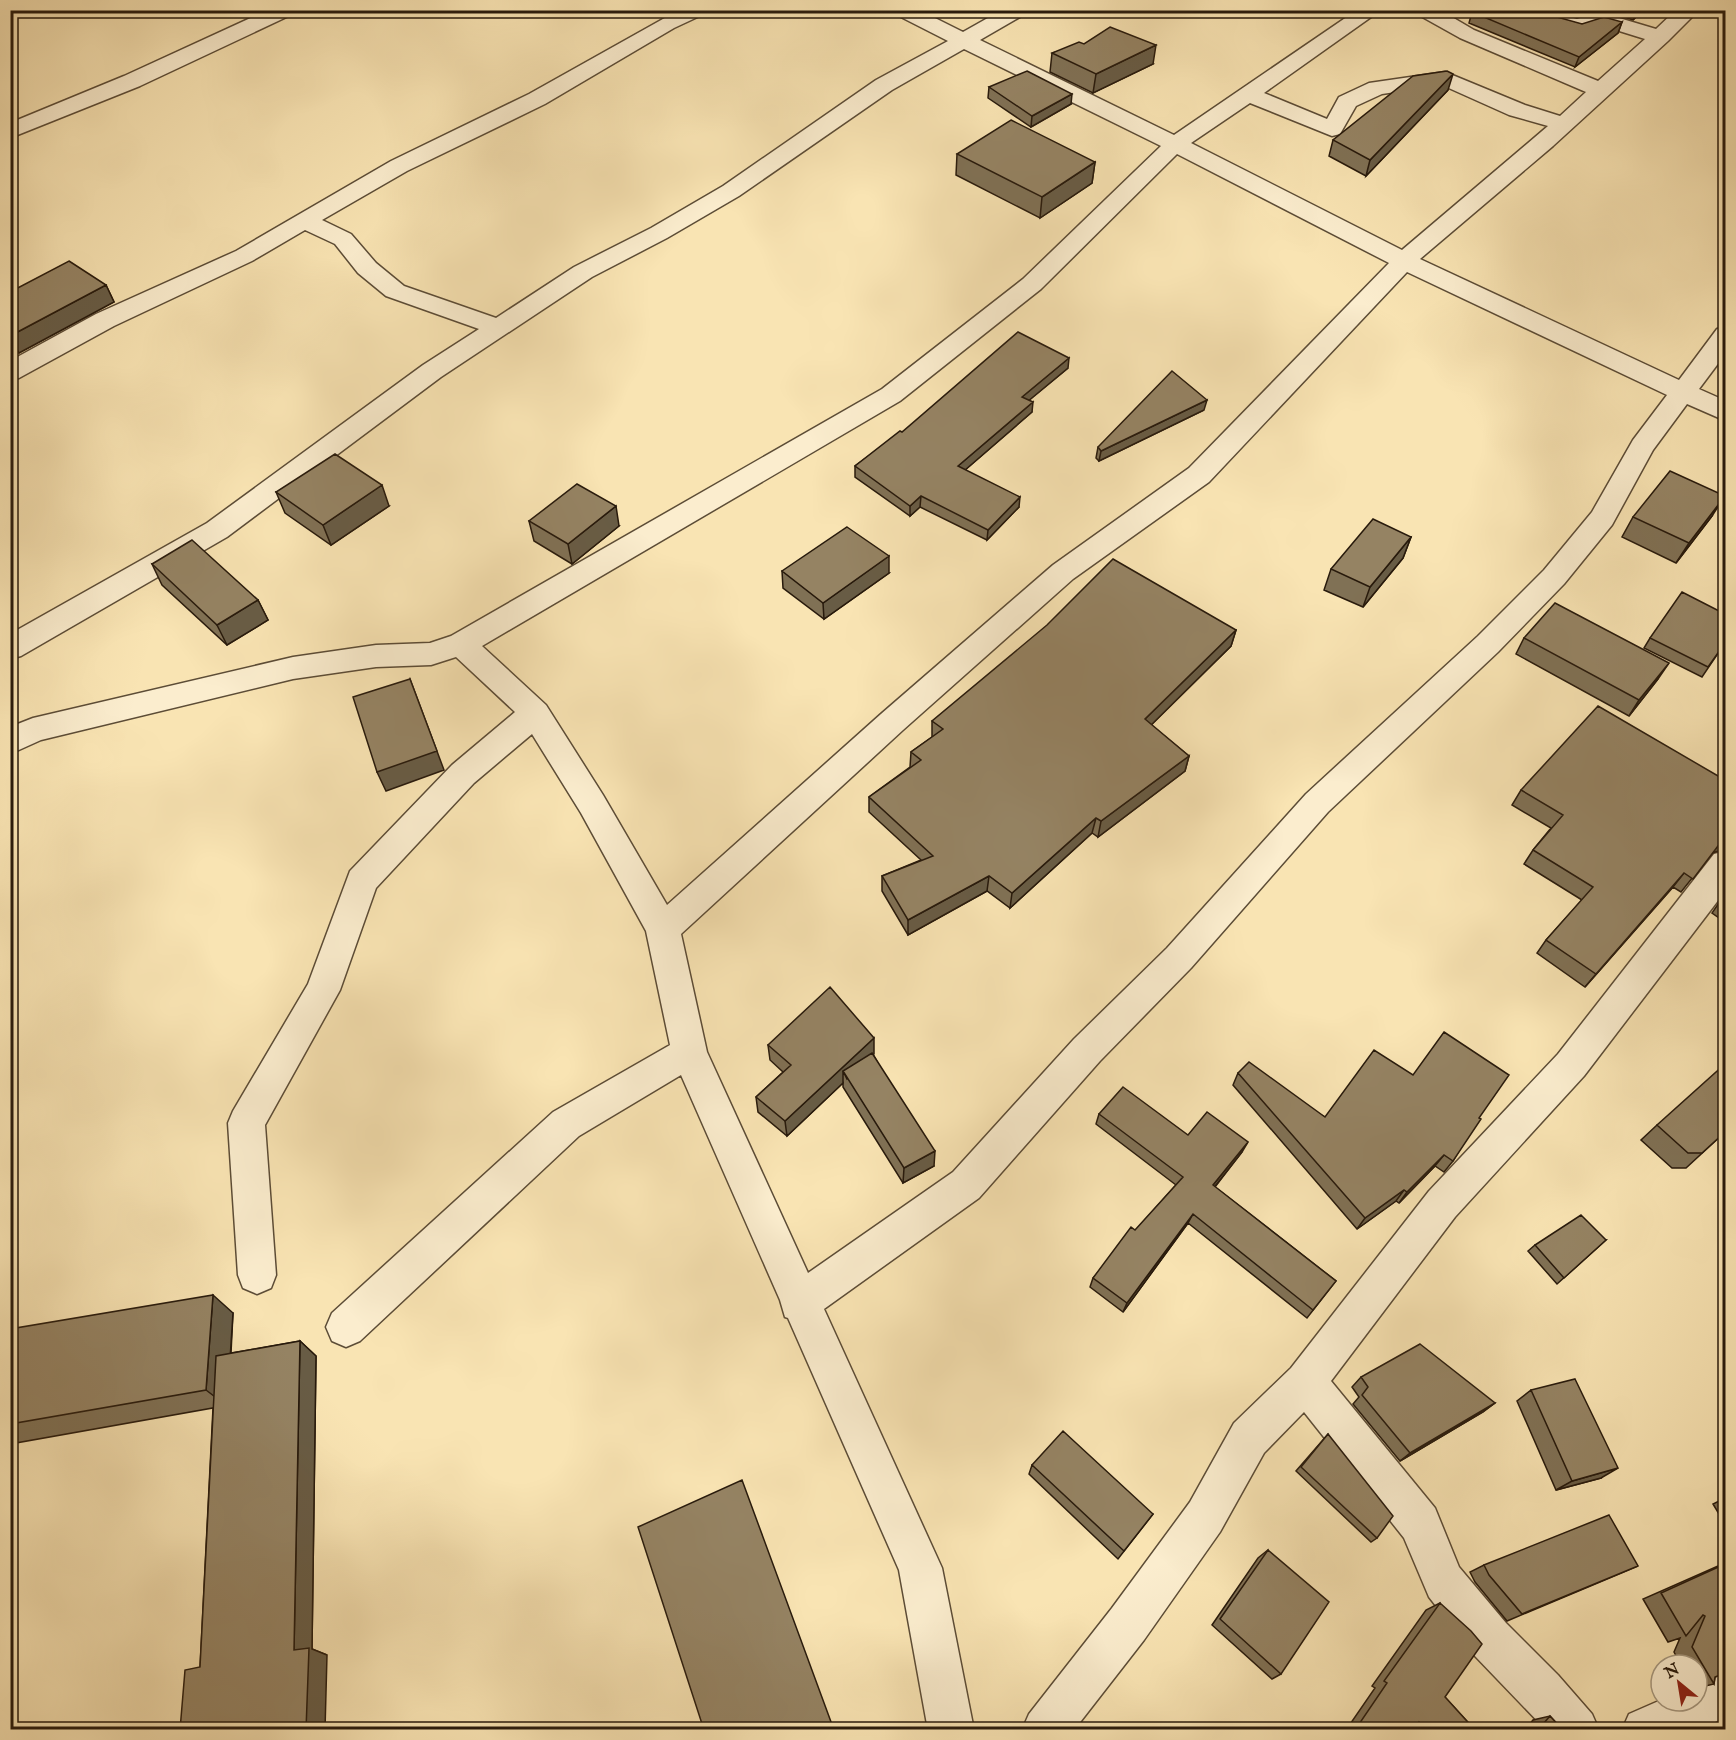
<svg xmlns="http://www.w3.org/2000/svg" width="1736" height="1740" viewBox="0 0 1736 1740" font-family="'IM FELL English',serif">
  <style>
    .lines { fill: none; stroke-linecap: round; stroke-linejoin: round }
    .minor-casing { stroke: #5c4c36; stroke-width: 3 }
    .minor { fill: #fbedce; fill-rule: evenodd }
    .wall { fill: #807155; stroke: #281a0c; stroke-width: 1.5 }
    .shaded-wall { fill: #685c45; stroke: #281a0c; stroke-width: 1.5 }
    .building { fill: #958363; stroke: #281a0c; stroke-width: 1.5 }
  </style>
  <rect width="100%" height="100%" fill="#f9e4b3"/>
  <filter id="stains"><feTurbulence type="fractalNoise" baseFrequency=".00333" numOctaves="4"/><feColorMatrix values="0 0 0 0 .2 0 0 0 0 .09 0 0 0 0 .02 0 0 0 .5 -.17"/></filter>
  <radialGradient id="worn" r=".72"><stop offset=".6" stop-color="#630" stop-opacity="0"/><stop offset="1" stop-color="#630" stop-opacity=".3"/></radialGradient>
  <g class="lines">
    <defs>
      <path id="minor" d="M268,10h28l-3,4 -153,72 -130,52v-15l114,-47z
        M679,10h28l-3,4 -30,14 -129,76 -138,67 -85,49 29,14 25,29 28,23 92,32 78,-51 77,-39 72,-42 153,-106 72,-39 -53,-27 -3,-4h27l44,22 39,-22h26l-3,4 -45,26 194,95 183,-125h24l-117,83 63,26 12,-22 30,-14 76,-11 80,33 35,11 26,-24 -126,-54 -43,-24 -3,-4h26l34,20 124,51 47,-42 -45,-14 -21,7 -68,-18 -3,-4h36l33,9 22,-7 57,17 20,-19h23l-31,31 -115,105 -133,113 259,121 38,-51 9,-2v26l-27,36 27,12v20l-39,-17 -34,46 -41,75 -48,59 -66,68 -170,160 -137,156 -91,93 -121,137 -155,111 118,259 32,162h-46l-29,-160 -111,-252 -3,-1 -5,-17 -99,-225 -102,61 -219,205 -14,6 -14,-6 -6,-14 6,-14 221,-201 117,-67 -24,-114 -65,-118 -49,-79 -58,49 -98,105 -36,102 -75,135 11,150 -5,13 -14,6 -14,-6 -5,-13 -10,-152 5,-12 75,-127 42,-113 102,-106 63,-53 -59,-55 -25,8 -55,2 -83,12 -252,61 -31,14v-27l23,-9 260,-61 83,-12 54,-2 21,-7 431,-247 141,-110 138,-133 -197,-97 -72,41 -153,106 -72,42 -75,39 -151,100 -214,160 -206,119 -11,3v-25l197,-111 216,-158 56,-36 -93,-33 -28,-23 -23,-29 -30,-14 -53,31 -138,65 -95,52 -9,2v-19l86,-47 140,-63 155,-90 138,-67zM1442,85l67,30 39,11 -146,124 -211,-107 59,-40 82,33 8,-2 16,-28 26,-12zM1177,154l212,109 -200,205 -136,97 -172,149 -214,191 -64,-110 -57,-90 -64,-59 418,-245 141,-112zM1407,272l260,123 -34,45 -41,72 -48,58 -66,66 -172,158 -139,154 -93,91 -121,133 -145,101 -101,-221 -26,-118 222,-204 170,-151 136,-97z
        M1726,851v39l-142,186 -129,141 -124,164 104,127 24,59 47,56 52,52 34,39 7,16h-53l-72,-75 -45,-58 -25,-59 -100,-126 -40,41 -44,79 -76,108 -70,90h-52l7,-16 83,-106 78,-106 44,-79 57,-55 138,-177 129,-137 156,-200z
        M1726,1672v45l-28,13h-76l7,-16 32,-14 36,1v-17z"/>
    </defs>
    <!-- minor casing -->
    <use href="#minor" class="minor-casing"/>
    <!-- minor -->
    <use href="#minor" class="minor"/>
  </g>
  <!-- wall -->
  <path class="wall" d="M1554,10h43l-20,7z
    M1602,10h42l-11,10z
    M1472,12l110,12 40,-2 -4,11 -43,34 -106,-44z
    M1084,44l69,20 -60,29 -43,-21 2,-19z
    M989,87l82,17 -40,23 -43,-29z
    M1448,90l-82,86 -37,-20 4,-16z
    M957,154l138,8 -3,21 -52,35 -84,-43z
    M106,285l8,17 -95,51 -9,-6v-55z
    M1068,368l-39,32 3,12 -67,58 54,37 -32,33 -67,-33 -10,9 -55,-39v-11l47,-34z
    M1204,410l-105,51 -3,-3 2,-11z
    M276,492l113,14 -58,39 -46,-32z
    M1712,516l-36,47 -54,-26 11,-20z
    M529,521l90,5 -47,38 -38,-23z
    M1411,537l-8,21 -40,49 -39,-17 7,-21z
    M152,564l106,36 10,20 -41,25 -65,-60z
    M782,571l107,2 -65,46 -41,-31z
    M1236,630l-5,16 -80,79 38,31 -4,15 -87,66 -6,-4 -82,75 -23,-17 -79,44 -26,-44v-15l39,-16 -52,-48v-15l41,-30 1,-15 21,-15v-16z
    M1524,638l134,41 -29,37 -113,-62z
    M1650,638l75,5 -23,34 -58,-29z
    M1725,780v69l-12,3 -32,40 -8,-5 -88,100 -48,-34 9,-13 36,-40 -58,-36 9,-14 18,-22 -39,-23 9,-15z
    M1725,894v28l-13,-9z
    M768,1045l106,9h-1l61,112 -31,17 -60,-96v-4l-56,53 -29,-24 -2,-15 27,-25 -13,-12z
    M1238,1073l87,44 154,1 -26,43 -9,11 -9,-6 -36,37 -3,-2 -39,28 -124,-144z
    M1099,1114l89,21 54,17 -27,35 121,94 -29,37 -119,-95 -65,89 -33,-25 3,-9 83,-93 -80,-61z
    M1657,1125l68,7 -39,36h-14l-31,-28z
    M1606,1240l-49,44 -29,-33 7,-6z
    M233,1313l-2,40 69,-12 16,15 -4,293 15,6 -127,12 13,-259 -203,36v-115z
    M1361,1377l134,26 -12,9 -83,49 -47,-57 6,-7 -7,-10z
    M1531,1390l70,88 -45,12 -39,-89z
    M1328,1434l49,104 -6,4 -75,-71z
    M1032,1465l121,49 -35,45 -89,-85z
    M1725,1498v26l-12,-20z
    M1268,1550l13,124 -9,5 -60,-54 46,-67z
    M1725,1563v110l-10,4 -1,7 -17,4v-23h-16l-7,-13 6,-14 -12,4 -25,-43z
    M1484,1565l154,1 -131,55 -32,-39 -5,-10z
    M1440,1603l5,94 30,33h-129l29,-42 -3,-2 54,-76z
    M1550,1716l11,12 16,2h-52l8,-10z
    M1725,1719v11h-7l-3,-6z"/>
  <!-- shaded-wall -->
  <path class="shaded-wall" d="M1579,10h18l-20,7z
    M1637,10h7l-11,10z
    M1622,22l-4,11 -43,34 4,-10z
    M1156,45l-3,19 -60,29 3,-19z
    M1453,74l-5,16 -82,86 4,-16z
    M1072,94l-1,10 -40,23 1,-11z
    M1095,162l-3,21 -52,35 2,-21z
    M106,285l8,17 -95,51 -9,-15v-2z
    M1069,358l-1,10 -47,39 1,-10z
    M1207,400l-3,10 -105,51 2,-10z
    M1033,402l-1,10 -75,65 1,-11z
    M382,485l7,21 -58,39 -8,-20z
    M921,496l-1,11 -10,9v-10z
    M1725,496l-13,20 -36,47 13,-20z
    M1020,497l-1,10 -32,33 1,-10z
    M616,506l3,20 -47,38 -4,-20z
    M1411,537l-8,21 -40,49 7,-20z
    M889,556v17l-65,46 -1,-16z
    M258,600l10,20 -41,25 -10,-20z
    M1236,630l-5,16 -90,89 4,-16z
    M1669,663l-11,16 -29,37 10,-16z
    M410,679l34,91 -58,21 -9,-19z
    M1189,756l-4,15 -87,66 3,-16z
    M1096,818l-4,15 -82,75 2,-15z
    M1724,838h1v11l-13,4z
    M1684,873l-11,14 -88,100 11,-13z
    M989,876l-2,15 -79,44v-15z
    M874,1038v16l-27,25 -4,-8v12l-56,53 -2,-15z
    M1248,1142l-6,10 -34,43 5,-10z
    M935,1151l-1,15 -31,17 1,-15z
    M1444,1155l-9,11 -36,37 8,-11z
    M1404,1190l-8,11 -39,28 8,-11z
    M1193,1214l-5,9 -65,89 4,-9z
    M213,1295l20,18 -6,93 -21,-16z
    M300,1341l16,15 -4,293 15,6 -2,75h-19l-12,-80z
    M1495,1403l-12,9 -83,49 10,-8z
    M1618,1468l-17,10 -45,12 16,-9z"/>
  <!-- building -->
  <path class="building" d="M1483,10h49l50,14 22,-7 18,5 -43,35 -107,-45z
    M1110,27l46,18 -60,29 -44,-21 27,-11 5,2z
    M1027,71l45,23 -40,22 -43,-29z
    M1447,71l6,3 -83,86 -37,-20 80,-64z
    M1011,120l84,42 -53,35 -85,-43z
    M69,261l37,24 -96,51v-44z
    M1018,332l51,26 -47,39 11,5 -75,64 62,31 -32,33 -67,-34 -11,10 -55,-40 45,-35 2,1z
    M1172,371l35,29 -106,51 -3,-4z
    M335,454l47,31 -59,40 -47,-33z
    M1670,471l55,25 -36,47 -56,-26z
    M577,484l39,22 -48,38 -39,-23z
    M1373,519l38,18 -41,50 -39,-18z
    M847,527l42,29 -66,47 -41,-32z
    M192,540l66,60 -41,25 -65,-61z
    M1113,559l123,71 -91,89 44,37 -88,65 -5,-3 -84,75 -23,-17 -81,44 -26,-44 51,-20 -64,-59 52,-37 -10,-8 32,-23 -11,-8 115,-96z
    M1682,592l43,22v29l-17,24 -58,-29z
    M1555,603l114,60 -30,37 -115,-62z
    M410,679l27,72 -60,21 -24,-75z
    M1598,706l127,74v58h-1l-31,41 -9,-6 -88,101 -50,-34 47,-53 -60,-37 30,-35 -42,-25z
    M830,987l44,51 -89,83 -29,-24 35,-32 -23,-20z
    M1444,1032l65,43 -30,43 2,1 -28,42 -9,-6 -37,37 -3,-2 -39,28 -127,-145 11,-11 76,55 49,-67 39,25z
    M872,1053l63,98 -31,17 -61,-97z
    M1725,1064v68l-23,21h-14l-31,-28z
    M1123,1087l65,48 19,-23 41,30 -35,43 123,96 -23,29 -120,-96 -66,89 -34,-25 38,-51 4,3 48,-53 -84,-63z
    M1581,1215l25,25 -42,38 -29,-33z
    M213,1295l-7,95 -196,34v-95z
    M300,1341l-6,309 15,-2 -3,82h-126l5,-60 15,-3 16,-311z
    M1420,1344l75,59 -85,50 -48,-58 6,-8 -7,-10z
    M1575,1379l43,89 -46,13 -41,-91z
    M1063,1431l90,83 -29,37 -92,-86z
    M1328,1434l65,82 -16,22 -76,-71z
    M742,1480l92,250h-130l-66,-203z
    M1609,1515l29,51 -116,48 -33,-39 -5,-10z
    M1268,1550l61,52 -48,72 -61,-55z
    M1725,1564v109l-10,4 -1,7 -22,-37 13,-31 -2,-1 -17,21 -25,-43z
    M1440,1603l31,28 11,13 -37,53 30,33h-50l-6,-8 -5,8h-59l32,-47 -3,-2z
    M1550,1716l11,12h15l1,2h-39z"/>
  <!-- margin -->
  <rect width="1736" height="1740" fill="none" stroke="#f9e4b3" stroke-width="36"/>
  <rect x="12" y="12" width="1712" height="1716" fill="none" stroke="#281a0c" stroke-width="3"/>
  <rect x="18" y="18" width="1700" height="1704" fill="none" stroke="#281a0c" stroke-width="1.5"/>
  <!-- north arrow -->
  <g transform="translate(1679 1683) rotate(330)"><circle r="28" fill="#fbedce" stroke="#a79980" stroke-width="1.5"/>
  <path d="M0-4.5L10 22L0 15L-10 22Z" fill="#8f2418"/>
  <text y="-9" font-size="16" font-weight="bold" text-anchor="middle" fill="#281a0c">N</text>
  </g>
  <rect width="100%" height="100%" filter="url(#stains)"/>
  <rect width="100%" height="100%" fill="url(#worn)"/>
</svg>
